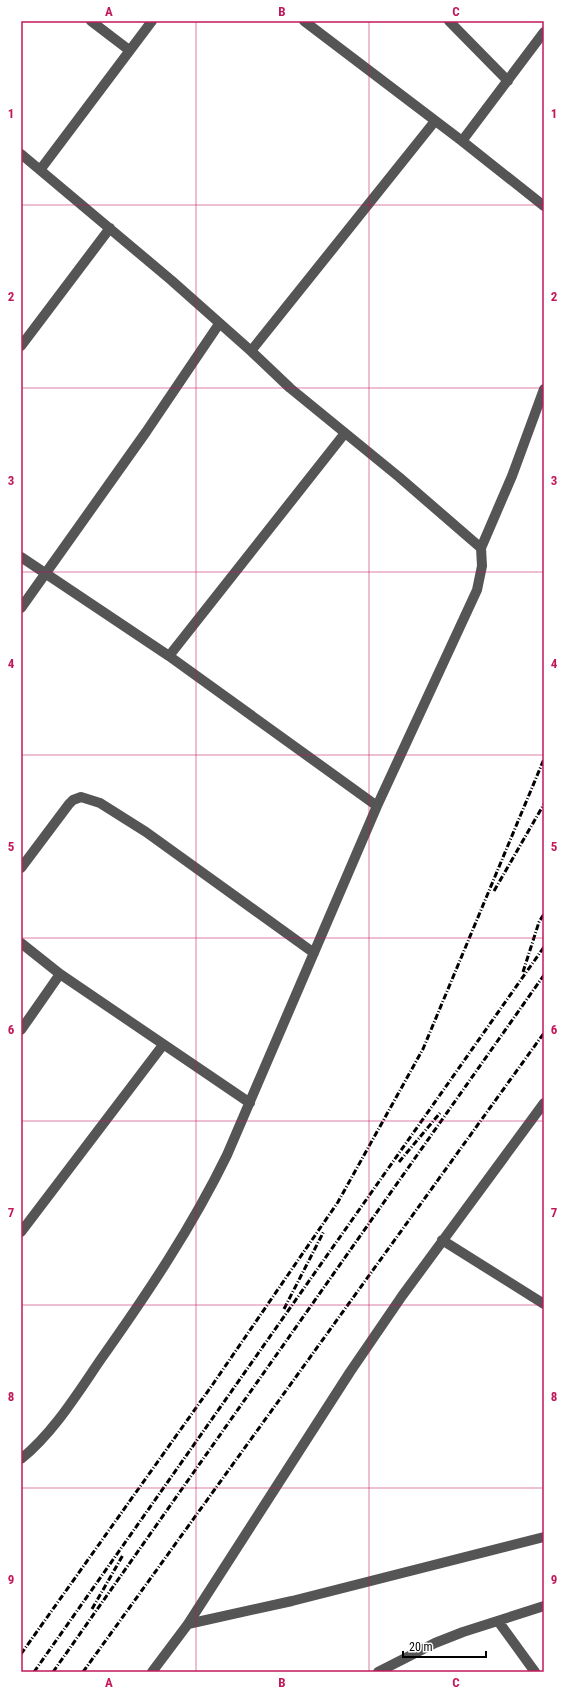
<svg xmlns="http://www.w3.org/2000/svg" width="565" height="1693" viewBox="0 0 565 1693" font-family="'Roboto Condensed',sans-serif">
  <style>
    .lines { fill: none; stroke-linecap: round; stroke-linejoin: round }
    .minor { stroke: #555; stroke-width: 10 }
    .rail { stroke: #000; stroke-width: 3; stroke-dasharray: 6 2 1 2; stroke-linecap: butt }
    .grid { fill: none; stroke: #c2185b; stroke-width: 1; stroke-opacity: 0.55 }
    .neatline { fill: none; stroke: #c2185b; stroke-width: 1.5 }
    .grid-label { font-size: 13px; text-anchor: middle; font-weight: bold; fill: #c2185b }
  </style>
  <rect width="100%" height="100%" fill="#fff"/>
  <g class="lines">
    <!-- minor -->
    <path class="minor" d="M91,21l38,29
      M304,21l158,120
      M449,21l59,60
      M544,32l-82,109 82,65
      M21,154l150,126 80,71 39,37 109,89 82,71
      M40,170l112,-149
      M21,346l89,-118
      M251,351l184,-230
      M21,557l148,99 208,150
      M21,608l125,-176 73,-108
      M169,656l176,-223
      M21,868l48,-64 4,-4 8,-3 19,6 46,29 168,121
      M21,943l39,31 190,129
      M21,1030l39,-56
      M21,1232l142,-187
      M442,1240l102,64
      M21,1459c33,-27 56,-65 80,-100 46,-65 91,-132 126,-204l150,-349 100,-216 5,-24 -1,-18 31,-72 32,-87
      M498,1621l37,51
      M188,1624l104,-23 252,-64
      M152,1672l36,-48 162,-252 52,-76 142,-193
      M378,1672l57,-29 28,-11 81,-26"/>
    <!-- rail -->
    <path class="rail" d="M494,891l50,-87
      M523,972l16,-50 5,-8
      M399,1162l41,-49
      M284,1309l40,-78
      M92,1609l31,-54
      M21,1654l192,-270 125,-182 85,-153 121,-290
      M34,1672l510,-725
      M53,1672l491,-697
      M83,1672l461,-639"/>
  </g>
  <!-- grid -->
  <path class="grid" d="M196,21v1651M369,21v1651M21,205h523M21,388h523M21,572h523M21,755h523M21,938h523M21,1121h523M21,1305h523M21,1488h523"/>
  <!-- border -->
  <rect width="565" height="1693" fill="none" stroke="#ffffff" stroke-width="44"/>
  <!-- scale -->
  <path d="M403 1651v6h83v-6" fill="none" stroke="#000000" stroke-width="2"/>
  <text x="409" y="1651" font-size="12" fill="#000000" stroke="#ffffff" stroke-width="3" paint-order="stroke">20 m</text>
  <rect x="22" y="22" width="521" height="1649" class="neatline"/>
  <g class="grid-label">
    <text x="109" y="16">A</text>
    <text x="282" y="16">B</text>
    <text x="456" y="16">C</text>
    <text x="11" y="118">1</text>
    <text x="554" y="118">1</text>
    <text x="11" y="301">2</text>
    <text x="554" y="301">2</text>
    <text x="11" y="485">3</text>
    <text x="554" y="485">3</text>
    <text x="11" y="668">4</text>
    <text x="554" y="668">4</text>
    <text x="11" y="851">5</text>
    <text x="554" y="851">5</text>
    <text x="11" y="1034">6</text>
    <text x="554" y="1034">6</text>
    <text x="11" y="1217">7</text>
    <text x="554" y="1217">7</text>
    <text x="11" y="1401">8</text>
    <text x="554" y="1401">8</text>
    <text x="11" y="1584">9</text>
    <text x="554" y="1584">9</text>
    <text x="109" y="1687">A</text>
    <text x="282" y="1687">B</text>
    <text x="456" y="1687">C</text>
  </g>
</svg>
